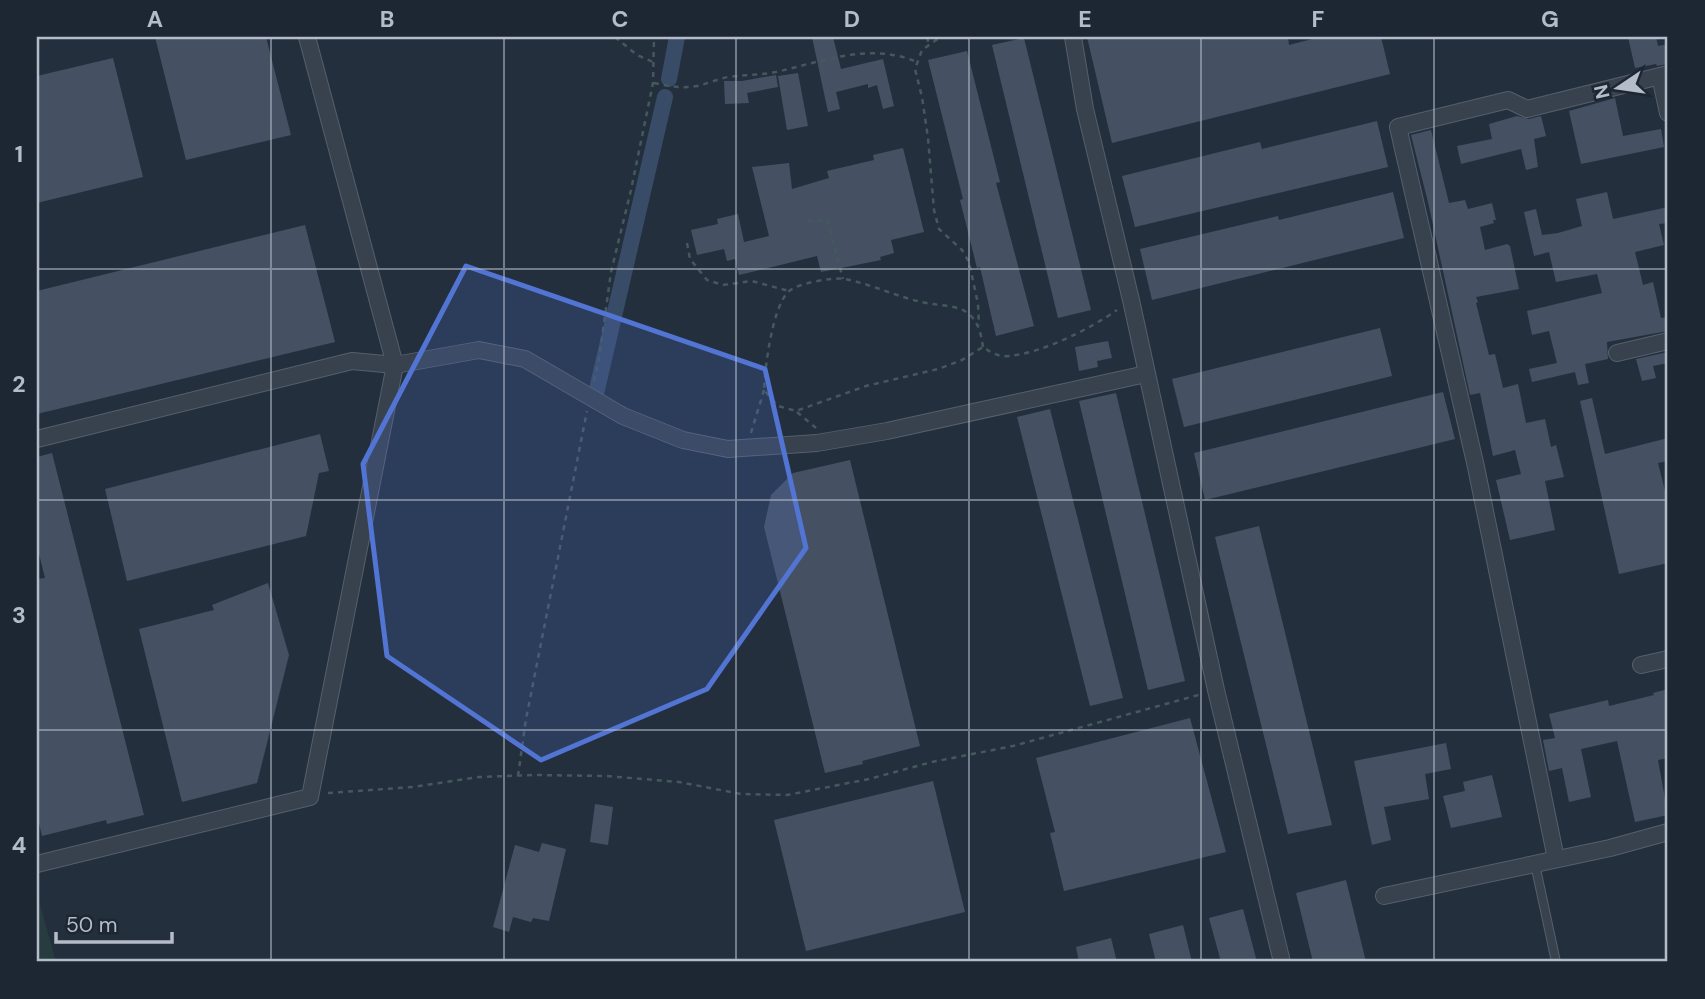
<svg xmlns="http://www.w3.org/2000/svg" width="1705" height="999" viewBox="0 0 1705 999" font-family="'DM Sans',sans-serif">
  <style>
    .green { fill: #263c3f }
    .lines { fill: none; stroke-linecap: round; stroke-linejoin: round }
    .canal { stroke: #394c67; stroke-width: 16 }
    .building { fill: #455162 }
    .lane-casing { stroke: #565f6c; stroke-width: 10 }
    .street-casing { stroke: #565f6c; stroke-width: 18 }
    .path { stroke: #44595c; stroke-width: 2.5; stroke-dasharray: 5 5; stroke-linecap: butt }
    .lane { stroke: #38414e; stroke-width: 8 }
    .street { stroke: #38414e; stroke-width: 16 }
    .marked { fill: #5274d3; fill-opacity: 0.2; stroke: #5274d3; stroke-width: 5; stroke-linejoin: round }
    .grid { fill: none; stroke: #b4bcc9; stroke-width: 2; stroke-opacity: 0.55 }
    .neatline { fill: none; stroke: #b4bcc9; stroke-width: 2.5 }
    .grid-label { font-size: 23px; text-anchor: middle; font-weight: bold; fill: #b4bcc9 }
  </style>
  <rect width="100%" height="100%" fill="#242f3e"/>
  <!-- green -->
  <path class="green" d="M37,893l19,69h-19z"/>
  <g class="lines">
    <!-- canal -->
    <path class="canal" d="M669,79l8,-42
      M595,398l70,-301"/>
  </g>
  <!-- building -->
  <path class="building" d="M155,37h111l25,98 -105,25z
    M812,37h21l8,32 42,-10 11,47 -11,3 -6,-24 -9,3v-4l-32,8 4,17 -12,3z
    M1087,37h201l1,8 31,-8h61l9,37 -278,69z
    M1628,37h28l2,9 10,-2v20l-11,2 -1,-2 -21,4z
    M1024,38l67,272 -33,8 -66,-273z
    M967,51l33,131 -4,1 38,143 -38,10 -16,-69 -3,1 -17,-68 3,-1 -35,-139z
    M113,58l30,119 -106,26v-127z
    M798,73l10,53 -21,4 -9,-54z
    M776,75l2,12 -31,6 2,10 -24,1 -1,-23h18z
    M1615,98l8,38 38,-7 3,18 -83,17 -12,-53z
    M1517,116l12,3 12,-3 5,20 -12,3 4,28 -12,3 -5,-21 -60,15 -4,-18 35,-7 -3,-15z
    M1377,121l11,46 -253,60 -13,-51 138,-34 2,7z
    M1431,130l18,73 16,-3 3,9 24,-6 4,17h-3l1,3 -14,4 5,23 22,-6 3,2 9,43 -43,8 2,5 -2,1 13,52 6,-1 8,34 15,-4 8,39 19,-4 6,28 5,-2 8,32 -19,4 10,49 -45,10 -14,-60 25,-6 -6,-24 -22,6 -13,-63 -10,2 -42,-193 -17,-67z
    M903,148l21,84 -33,8 3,13 -14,4 1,3 -60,12 -4,-16 -78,19 -4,-16 -8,2 -3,-12 -27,6 -6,-25 27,-6 -1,-5 21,-5 6,28 25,-6 -17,-69 37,-4 3,26 37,-11 -2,-7 47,-11 -1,-5z
    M1393,192l11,46 -252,62 -12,-51 138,-33 1,4z
    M1607,192l6,27 55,-12v16l-9,1 5,21 -29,7 8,33 10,-3 8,36 7,-1v14l-61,11 1,17 -23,5 4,19 -11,2 -3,-13 -43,10 -3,-13 28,-6 -8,-32 -17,4 -5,-24 75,-18 -5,-19 -41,8 -7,-30 -15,4 -10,-44 12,-3 6,26 16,-2 24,-7 -6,-27z
    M305,225l30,117 -298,72v-123z
    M1380,328l12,48 -208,51 -12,-48z
    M1108,341l4,17 -15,3 1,6 -19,4 -4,-24z
    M1668,352v11l-15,3 3,12 -14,3 -6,-22z
    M1443,392l12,47 -250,61 -11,-47z
    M1116,393l69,288 -37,9 -69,-289z
    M1592,398l13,56 63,-16v23l-10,2 7,28 3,-1v73l-49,11 -39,-173z
    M1050,409l73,289 -33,8 -73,-289z
    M320,434l9,37 -10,2 -13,63 -179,45 -22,-92z
    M52,453l92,362 -37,9 -1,-4 -64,16 -5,-21v-236l8,-1 -8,-32v-89z
    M850,460l70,286 -58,15 1,3 -38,9 -61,-246 7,-32 22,-22z
    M1259,526l73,299 -44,9 -73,-297z
    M268,583l21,72 -32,128 -75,19 -43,-173 75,-19 -2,-5z
    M1668,689v69l-10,2 10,55 -33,7 -18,-81 -36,8 10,48 -22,5 -7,-34 -13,3 -6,-31 12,-2 -6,-24 59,-14 1,6 45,-11 -1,-2z
    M1190,718l36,134 -162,39 -14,-58 5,-1 -19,-74z
    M1446,743l5,26 -26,5 4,25 -45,8 7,33 -19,5 -18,-84z
    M1492,775l10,42 -51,11 -8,-32 22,-5 -2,-9z
    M933,781l32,131 -159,39 -32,-131z
    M595,804l18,3 -5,38 -18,-3z
    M542,843l24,6 -17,72 -16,-3 -2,4 -18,-5 -4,15 -16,-5 22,-82 24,7z
    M1346,880l20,82h-53l-17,-69z
    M1243,909l14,53h-36l-12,-44z
    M1183,925l9,37h-36l-7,-28z
    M1111,938l6,24h-38l-3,-15z"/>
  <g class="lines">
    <defs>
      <path id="lane" d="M1535,864l21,98"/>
      <path id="street" d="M1073,37l12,72 46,191 85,390 66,272
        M1660,76l8,37
        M1617,353l51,-12
        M37,439l315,-78 43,4 84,-15 46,9 98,57 60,24 45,9 89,-6 70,-12 259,-57
        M1641,665l27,-6
        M1556,859l-80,-392 -78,-340 110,-27 19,9 141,-35
        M37,864l273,-67 85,-432 -88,-328
        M1384,896l226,-48 58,-16"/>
    </defs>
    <!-- lane casing -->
    <use href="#lane" class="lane-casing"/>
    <!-- street casing -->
    <use href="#street" class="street-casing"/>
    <!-- path -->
    <path class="path" d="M615,37l22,18 16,7
      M927,37l2,8
      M947,37l-8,1 -17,12 -7,19 7,28 6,41 6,72 5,19 23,21 7,12 9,42 1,21
      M654,83c14,3 28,6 43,3 10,-2 20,-7 31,-9 16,-2 32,-2 48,-5 48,-11 94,-30 141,-10
      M808,220l5,2 14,-3 16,60
      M687,243l3,16 17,21 16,5 29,-4 37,10
      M983,347c-2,-13 -4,-24 -14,-33 -9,-8 -24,-8 -36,-10 -30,-4 -58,-19 -88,-25 -12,-2 -48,4 -57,13 -16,17 -23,75 -24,98l14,16 18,5 70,-25 72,-17 24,-9 21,-13c9,6 15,10 26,9 33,-3 81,-27 108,-46
      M594,381l5,-22 12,-87 20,-82 22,-107 1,-46
      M797,412l19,16
      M751,433l13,-43
      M518,776l8,-57 61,-308
      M328,793l85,-6 66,-10 55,-2 72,1 73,6 62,12 46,1 82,-16 63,-17 81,-16 189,-52"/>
    <!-- lane -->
    <use href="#lane" class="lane"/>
    <!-- street -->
    <use href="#street" class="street"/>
  </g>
  <!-- marked area -->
  <path class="marked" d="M466,266l299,103 41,179 -99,141 -166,71 -154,-104 -24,-192z"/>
  <!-- grid -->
  <path class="grid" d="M271,37v925M504,37v925M736,37v925M969,37v925M1201,37v925M1434,37v925M37,269h1631M37,500h1631M37,730h1631"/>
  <!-- border -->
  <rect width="1705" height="999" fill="none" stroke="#1d2633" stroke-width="77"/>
  <!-- north arrow -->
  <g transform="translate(1618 88) rotate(257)" stroke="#1d2633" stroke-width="5" paint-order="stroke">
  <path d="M0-5L12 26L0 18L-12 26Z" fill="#b4bcc9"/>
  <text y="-10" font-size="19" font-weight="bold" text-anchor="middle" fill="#b4bcc9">N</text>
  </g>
  <!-- scale -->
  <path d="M56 932v10h116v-10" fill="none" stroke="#b4bcc9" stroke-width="3.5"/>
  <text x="66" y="932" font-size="21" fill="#b4bcc9" stroke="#1d2633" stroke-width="5" paint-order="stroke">50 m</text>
  <rect x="38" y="38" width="1628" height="922" class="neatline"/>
  <g class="grid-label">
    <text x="155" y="27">A</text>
    <text x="387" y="27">B</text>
    <text x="620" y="27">C</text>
    <text x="852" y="27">D</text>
    <text x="1085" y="27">E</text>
    <text x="1318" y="27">F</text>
    <text x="1550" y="27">G</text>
    <text x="19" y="162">1</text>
    <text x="19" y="392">2</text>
    <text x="19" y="623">3</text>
    <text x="19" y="853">4</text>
  </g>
</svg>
